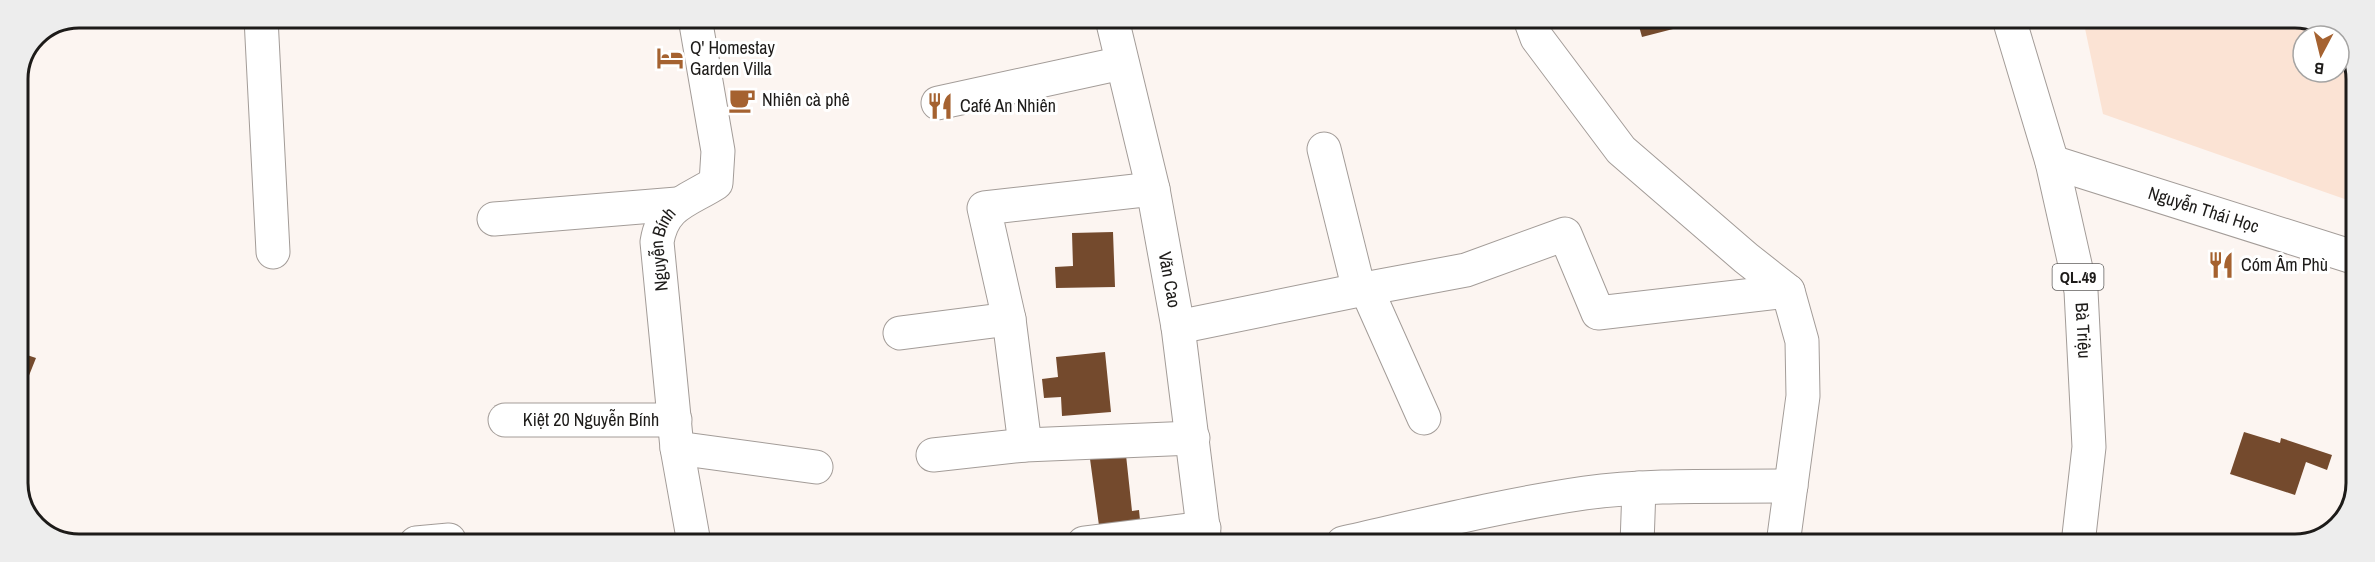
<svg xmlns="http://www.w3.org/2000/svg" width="2375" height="562" viewBox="0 0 2375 562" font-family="'Archivo Narrow',sans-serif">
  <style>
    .green { fill: #fbe3d4 }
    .building { fill: #744a2d }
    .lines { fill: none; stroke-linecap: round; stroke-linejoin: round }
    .minor-casing { stroke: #a39c98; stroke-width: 35 }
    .highway-casing { stroke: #a39c98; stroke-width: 35 }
    .minor { stroke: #fff; stroke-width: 33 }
    .highway { stroke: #fff; stroke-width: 33 }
    .labels { text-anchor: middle; stroke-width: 6; stroke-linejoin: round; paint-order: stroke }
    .shield { fill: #fff; stroke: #615f5e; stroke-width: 1.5 }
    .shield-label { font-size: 16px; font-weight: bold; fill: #1d1b19 }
    .poi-label { font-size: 18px; fill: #1d1b19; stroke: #fff; text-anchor: start }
    .street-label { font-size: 18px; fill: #1d1b19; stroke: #fff }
    .rim { fill: none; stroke: #1d1b19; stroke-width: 3 }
  </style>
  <rect width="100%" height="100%" fill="#fcf5f1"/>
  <!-- green -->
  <path class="green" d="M2083,19h225l29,17h-34v36h36v-35l3,2 15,32 -1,132 -253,-89z"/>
  <!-- building -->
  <path class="building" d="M1637,19h70l1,1 -66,17z
    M1113,232l2,55 -59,1 -1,-21 18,-1 -1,-33z
    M18,352l18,6 -10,25 -8,-1z
    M1105,352l6,60 -49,4 -1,-19 -17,1 -2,-19 16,-2 -2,-20z
    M2244,432l36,11 1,-5 51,17 -5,15 -21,-8 -11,33 -65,-21z
    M1126,455l6,56 7,-1 2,20 -41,3 -10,-74z"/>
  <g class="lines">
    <defs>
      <g id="minor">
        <path d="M261,18l12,234"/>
        <path id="s1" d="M1112,19l41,170 25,138 27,216"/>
        <path d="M1530,19l7,19 84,112 125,108 42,33 14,50 1,55 -20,148"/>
        <path d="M938,103l184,-40"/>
        <path d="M1324,149l35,141"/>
        <path id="s2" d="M2052,162l304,96"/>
        <path d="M494,219l183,-15"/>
        <path d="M1366,288l58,130"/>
        <path d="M1178,327l181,-37 107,-20 99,-36 33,79 190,-22"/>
        <path d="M900,333l109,-14"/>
        <path id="s3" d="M505,420h170"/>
        <path d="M1025,445l-16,-126 -25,-111 169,-19"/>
        <path d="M677,448l139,19"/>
        <path d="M933,455l92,-10 168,-7"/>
        <path d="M416,543l33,-3v3"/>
        <path id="s4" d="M694,543l-17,-95 -20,-206c6,-38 31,-41 59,-59l2,-32 -23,-133"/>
        <path d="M1084,543l120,-15"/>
        <path d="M1343,543c80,-18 160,-38 242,-50 68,-9 138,-6 206,-7"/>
        <path d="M1637,544l2,-56"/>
      </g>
      <g id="highway">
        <path id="s5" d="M2009,19l43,143 29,129 8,156 -11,97"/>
      </g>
    </defs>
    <!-- minor casing -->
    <use href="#minor" class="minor-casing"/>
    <!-- highway casing -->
    <use href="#highway" class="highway-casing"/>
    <!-- minor -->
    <use href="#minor" class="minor"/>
    <!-- highway -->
    <use href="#highway" class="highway"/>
  </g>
  <!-- icons -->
  <defs>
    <symbol id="hotel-bare" viewBox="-9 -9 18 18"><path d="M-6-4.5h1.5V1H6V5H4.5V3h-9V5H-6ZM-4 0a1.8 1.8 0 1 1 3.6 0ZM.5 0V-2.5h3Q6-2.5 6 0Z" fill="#a56230" stroke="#fff" stroke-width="2.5" paint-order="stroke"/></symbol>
    <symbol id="cafe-bare" viewBox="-9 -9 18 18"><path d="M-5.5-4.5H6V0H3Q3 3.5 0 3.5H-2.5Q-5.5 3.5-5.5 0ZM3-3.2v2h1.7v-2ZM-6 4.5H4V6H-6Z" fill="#a56230" stroke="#fff" stroke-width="2.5" paint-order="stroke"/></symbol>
    <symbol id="restaurant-bare" viewBox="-9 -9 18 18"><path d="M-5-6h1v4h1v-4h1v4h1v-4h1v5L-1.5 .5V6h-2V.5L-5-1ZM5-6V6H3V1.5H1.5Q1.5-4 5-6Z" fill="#a56230" stroke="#fff" stroke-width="2.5" paint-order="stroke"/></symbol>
  </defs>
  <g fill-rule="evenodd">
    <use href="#hotel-bare" x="651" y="39" width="38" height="38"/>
    <use href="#cafe-bare" x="723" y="81" width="38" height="38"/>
    <use href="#restaurant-bare" x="921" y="87" width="38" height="38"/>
    <use href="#restaurant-bare" x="2202" y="246" width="38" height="38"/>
  </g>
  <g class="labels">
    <!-- shield labels -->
    <rect class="shield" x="2052.5" y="264" width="51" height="26" rx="4.5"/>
    <g class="shield-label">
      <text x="2078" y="283">QL.49</text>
    </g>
    <!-- poi labels -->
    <g class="poi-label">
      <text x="690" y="54">Q' Homestay<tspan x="690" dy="21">Garden Villa</tspan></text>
      <text x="762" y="106">Nhiên cà phê</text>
      <text x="960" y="112">Café An Nhiên</text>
      <text x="2241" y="271">Cóm Âm Phù</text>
    </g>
    <!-- street labels -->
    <g class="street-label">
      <text dy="6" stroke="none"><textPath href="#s2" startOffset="159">Nguyễn Thái Học</textPath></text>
      <text dy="6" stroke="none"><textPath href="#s4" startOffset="297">Nguyễn Bính</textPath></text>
      <text dy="6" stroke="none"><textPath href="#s1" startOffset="267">Văn Cao</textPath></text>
      <text dy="6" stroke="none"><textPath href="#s5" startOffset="321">Bà Triệu</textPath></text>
      <text dy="6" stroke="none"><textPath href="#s3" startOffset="86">Kiệt 20 Nguyễn Bính</textPath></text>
    </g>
  </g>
  <!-- crop -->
  <path d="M0 0H2375V562H0ZM79 28H2295A51 51 0 0 1 2346 79V483A51 51 0 0 1 2295 534H79A51 51 0 0 1 28 483V79A51 51 0 0 1 79 28Z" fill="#ededed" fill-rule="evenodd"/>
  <path class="rim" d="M79 28H2295A51 51 0 0 1 2346 79V483A51 51 0 0 1 2295 534H79A51 51 0 0 1 28 483V79A51 51 0 0 1 79 28Z"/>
  <!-- north arrow -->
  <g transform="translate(2321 54) rotate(187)"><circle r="28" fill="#ffffff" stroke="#a5a4a3" stroke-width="1.5"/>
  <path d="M0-4.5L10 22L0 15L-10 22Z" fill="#a56230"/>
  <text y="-9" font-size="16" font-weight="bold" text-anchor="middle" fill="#1d1b19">B</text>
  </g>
</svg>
